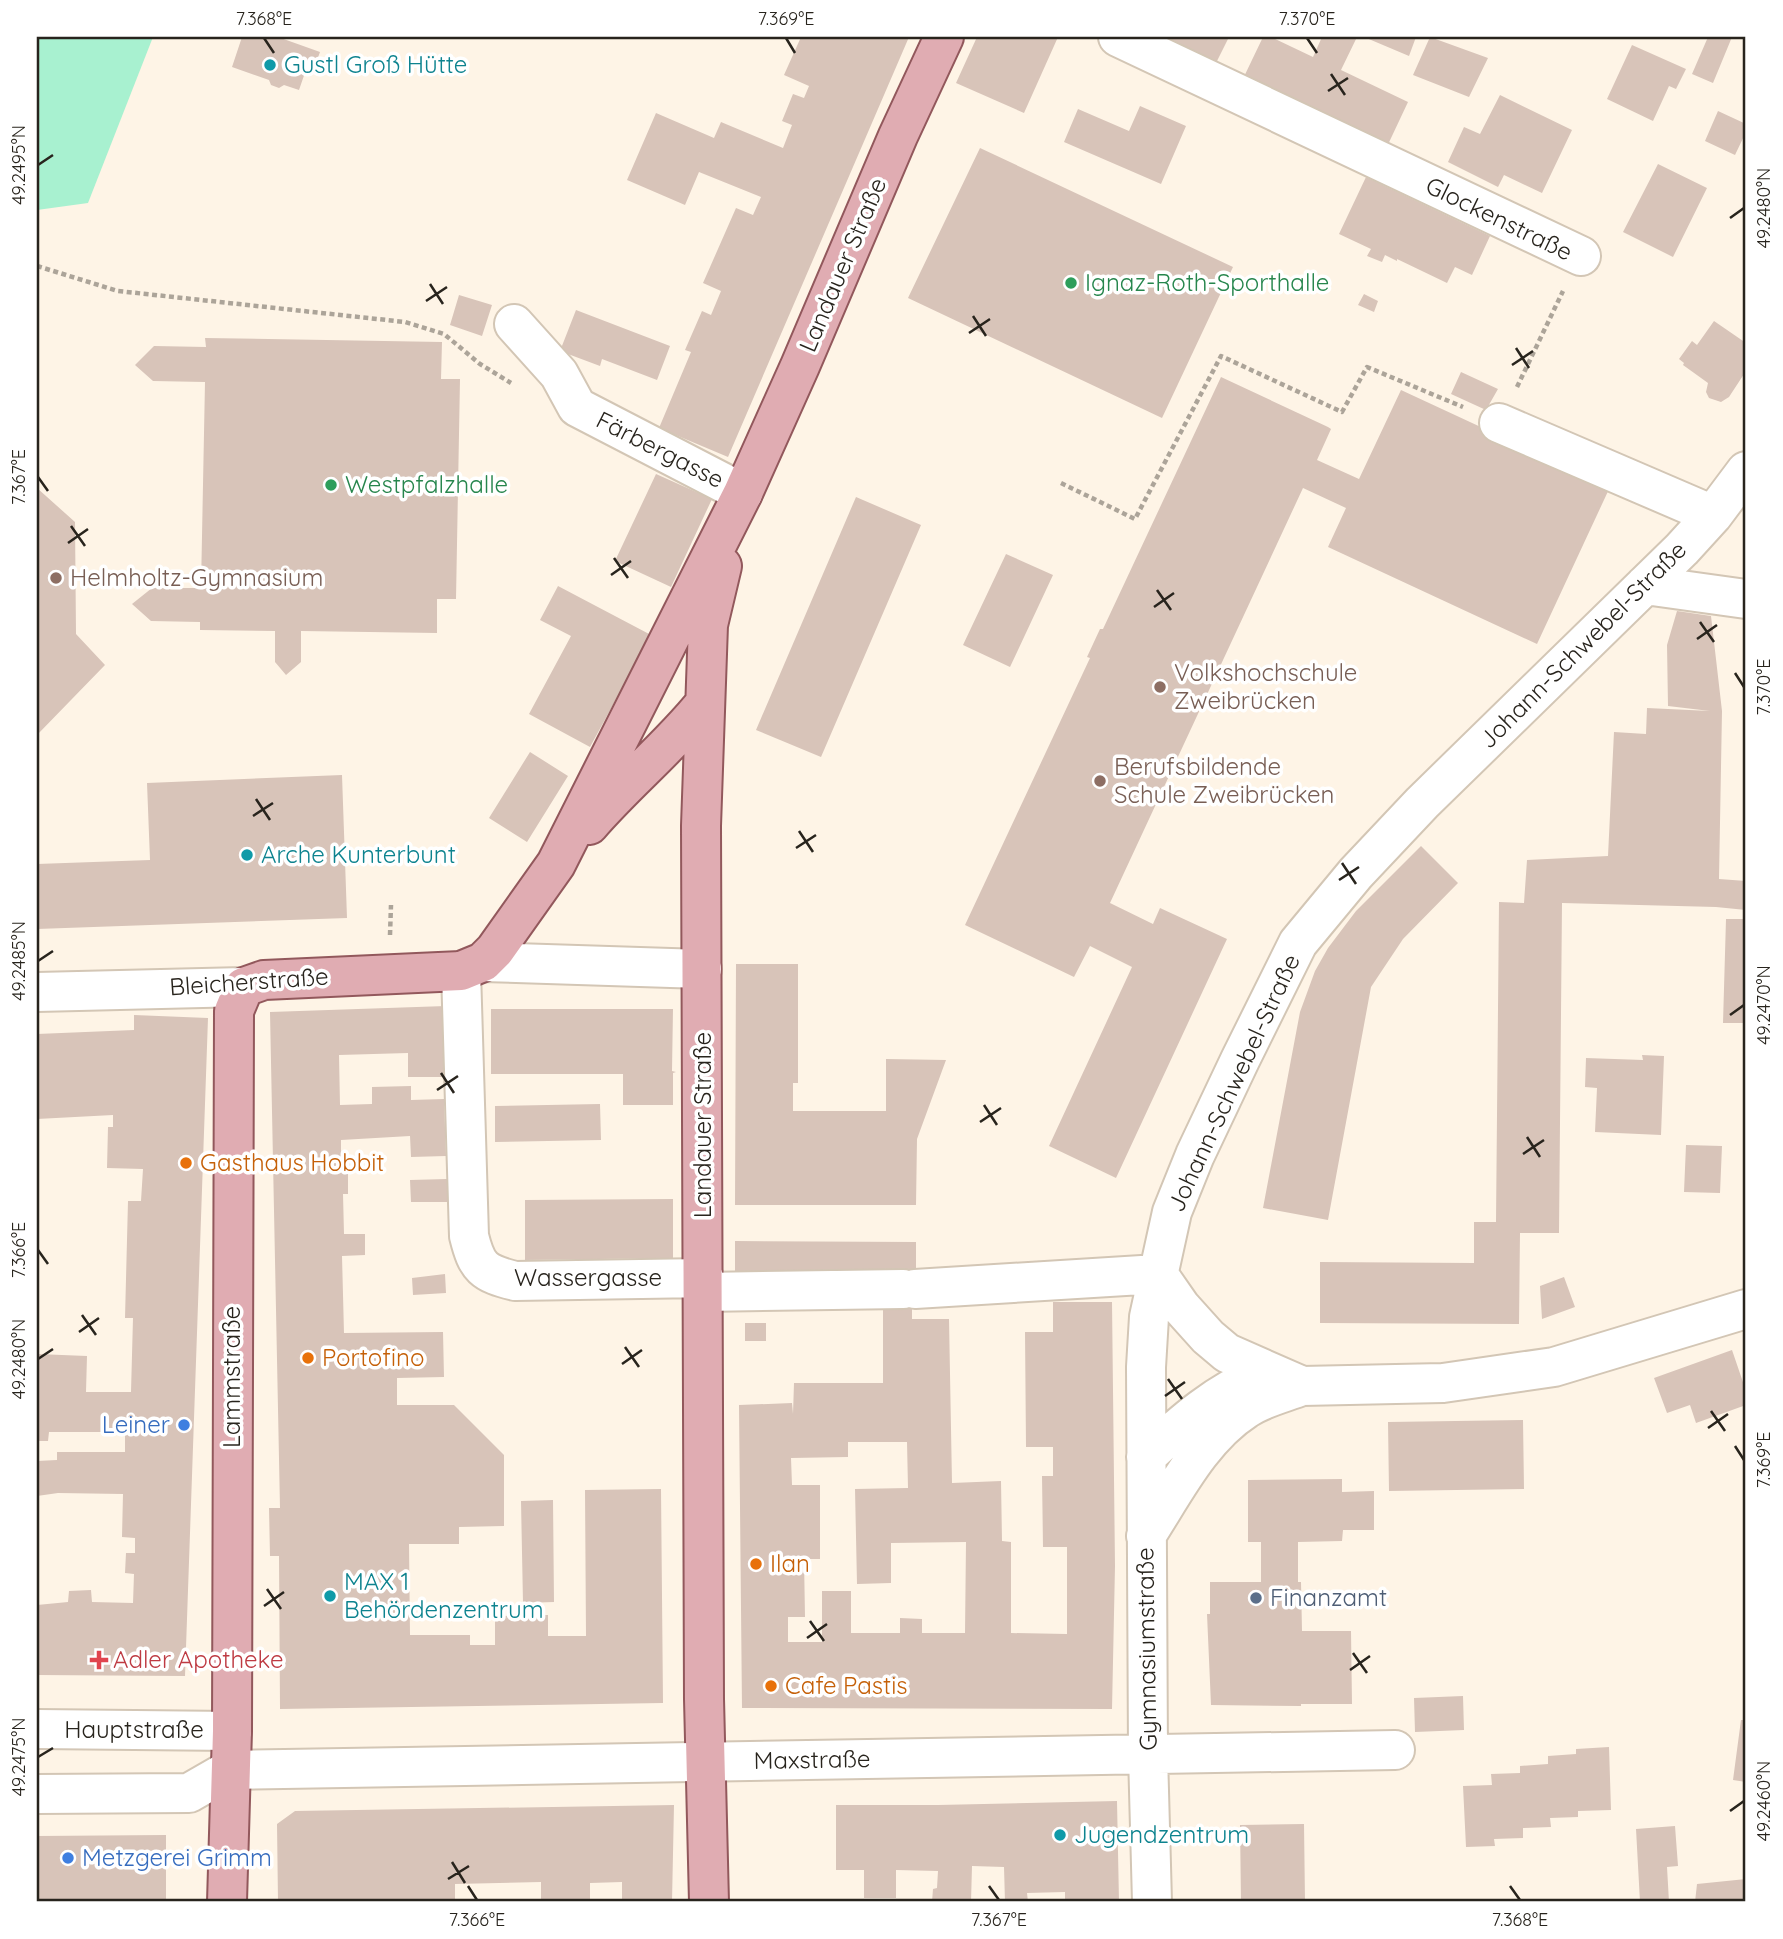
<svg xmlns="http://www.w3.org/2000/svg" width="1783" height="1939" viewBox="0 0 1783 1939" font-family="Quicksand,sans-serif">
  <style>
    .green { fill: #a8f1d0 }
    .building { fill: #d8c4b9; fill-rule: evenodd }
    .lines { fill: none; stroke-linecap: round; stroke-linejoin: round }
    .minor-casing { stroke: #d3c6b5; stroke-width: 42 }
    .major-casing { stroke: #92585c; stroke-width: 42 }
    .path { stroke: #aca499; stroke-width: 4.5; stroke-dasharray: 5 3.5; stroke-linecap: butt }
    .minor { stroke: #fff; stroke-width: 38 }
    .major { stroke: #e0acb2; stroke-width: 38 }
    .ticks { fill: none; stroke: #28241d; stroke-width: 2.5 }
    .culture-dot { fill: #0f9aa8; stroke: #fff; stroke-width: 2.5 }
    .leisure-dot { fill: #2e9e5b; stroke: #fff; stroke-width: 2.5 }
    .education-dot { fill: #8d6e63; stroke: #fff; stroke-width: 2.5 }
    .food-dot { fill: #e8710a; stroke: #fff; stroke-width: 2.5 }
    .shop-dot { fill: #3f7fe0; stroke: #fff; stroke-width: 2.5 }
    .service-dot { fill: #5c6f8a; stroke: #fff; stroke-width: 2.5 }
    .health-dot { fill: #e0444e; stroke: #fff; stroke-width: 2.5 }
    .labels { text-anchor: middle; stroke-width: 7; stroke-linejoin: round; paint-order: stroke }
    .culture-label { font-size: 24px; fill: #0d838f; stroke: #fff; text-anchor: start }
    .street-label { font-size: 24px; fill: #28241d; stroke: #fff }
    .leisure-label { font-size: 24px; fill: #27864d; stroke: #fff; text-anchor: start }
    .education-label { font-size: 24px; fill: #785e54; stroke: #fff; text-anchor: start }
    .food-label { font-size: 24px; fill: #c56008; stroke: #fff; text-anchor: start }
    .shop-label { font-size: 24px; fill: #366cbe; stroke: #fff; text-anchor: end }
    .service-label { font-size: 24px; fill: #4e5e75; stroke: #fff; text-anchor: start }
    .health-label { font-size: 24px; fill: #be3a42; stroke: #fff; text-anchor: start }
    .neatline { fill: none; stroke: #28241d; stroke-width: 2.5 }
    .ticks-label { font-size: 18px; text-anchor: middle; fill: #28241d }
  </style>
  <rect width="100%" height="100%" fill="#fef4e6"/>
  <!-- green -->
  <path class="green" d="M37,37h116l-65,166 -51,7z"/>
  <!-- building -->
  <path class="building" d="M242,37h36l42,15 -4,11 -7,-2 -10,29 -15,-5 -5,3 -8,-3 -2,-5 -37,-13z
    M801,37h108l-181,420 -69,-29 32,-76 -6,-2 17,-39 9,4 10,-24 -18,-8 33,-75 17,7 8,-18 -62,-25 -14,33 -58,-25 29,-67 58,25 7,-16 62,26 9,-23 -10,-4 11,-27 11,4 5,-12 -25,-11z
    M977,37h81l-34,76 -68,-30z
    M1135,37h94l-18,36z
    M1263,37h8l42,20 9,-20h35l-16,33 67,32 -24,51 -144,-68z
    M1364,37h52l-7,19z
    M1430,37l58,21 -19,39 -56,-22z
    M1708,37h24l-19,46 -21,-9z
    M1632,45l54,24 -10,20 -7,-3 -16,35 -46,-22z
    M1500,95l72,35 -30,63 -38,-18 -6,12 -50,-25 16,-35 16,7z
    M1140,106l46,20 -25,58 -97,-42 14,-33 51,22z
    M1718,111l28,13v8l-11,23 -30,-14z
    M980,148l253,119 -71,151 -254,-120z
    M1658,164l49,24 -34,69 -50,-25z
    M1366,177l124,59 -18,39 -17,-8 -8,16 -50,-24v2l-12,-6 -3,7 -15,-6 4,-7 -32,-15z
    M1364,294l14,7 -4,11 -16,-7z
    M459,295l33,10 -10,31 -32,-11z
    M576,310l94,36 -13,34 -55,-21 -2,7 -40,-15z
    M1714,321l32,22v28l-17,26 -8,5 -12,-4 -3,-6 2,-9 -25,-18 1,-2 -5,-4 13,-18 5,4z
    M205,338l237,4 -1,37h19l-4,220h-19v34l-136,-2v31l-15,13 -11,-13v-31l-75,-1v-8l-49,-1 -19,-17 20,-16h49l4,-206 -52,-1 -18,-16 19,-19 52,1z
    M1461,372l37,17 -12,21 -35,-16z
    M1221,377l107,50 3,2 -14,31 42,19 42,-89 209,97 -73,157 -209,-97 18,-39 -43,-20 -193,415 43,21 7,-16 67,31 -111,239 -67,-32 83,-179 -42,-21 -16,31 -109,-52 125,-267 -3,-1 13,-28h3z
    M656,474l56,25 -41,88 -56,-26z
    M37,488l38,34 1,112 29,31 -68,70z
    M856,497l65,28 -100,232 -65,-27z
    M1006,554l47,21 -43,92 -47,-22z
    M558,586l93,49 -61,112 -61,-33 42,-78 -31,-16z
    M1677,611l34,5 11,95 -3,168 27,2v29l-30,-3 -154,-4 -3,330h-39l-1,91 -199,-1v-61l154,1v-41h22l3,-320 25,1 3,-43 81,-4 6,-124 32,2 1,-26 63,3 -42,-5 -1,-61z
    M530,752l38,24 -41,66 -38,-24z
    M342,775l5,143 -310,11v-65l113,-4 -3,-77z
    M1421,846l37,37 -55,56 -32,48 -43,233 -65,-12 37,-196 15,-41 13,-23 28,-37z
    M1726,919h20v104h-23z
    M736,964h62v119h-5v28h93v-52l60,1 -29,79 -1,66h-181z
    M446,1006l2,71h-40v-24l-69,2 1,50 32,-1v-17l39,-1v14l33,-1 2,57 -35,1 -1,-21 -69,4v12h7v42h-5l1,40h21v21l-23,1 2,77 99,-1 1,45 -47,1v27h57l50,50v71l-45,1v17h-50l1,91h60v10h25v-29l53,-1v21h38l-1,-146 76,-1 2,214 -383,6 -1,-153h-9l-1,-48h11l-10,-496z
    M491,1009h182l-1,62 4,1 -3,1v32h-50v-31h-132z
    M134,1015l74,3 -23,658 -148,-1v-70l31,-3 1,-11 22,-1 1,12 41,1 1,-29 -9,-1 1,-20h9v-15l-13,-1 1,-43 -65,-1 -21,3v-35l20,-1v-8h68v-20h-76l-1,9h-11v-87l50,2 -1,36h45l2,-74h-8l3,-117h13l2,-32 -36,-1 1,-41h5v-12l-76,4v-85l97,-4z
    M1642,1055l22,1 -3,79 -66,-3 2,-44 -12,-1 1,-29 57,2z
    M600,1104l1,36 -106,2v-36z
    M1686,1145l36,1 -2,47 -36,-1z
    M447,1179v23h-36l-1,-22z
    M673,1199v59l-148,2v-60z
    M735,1241l181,1v36l-181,-1z
    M445,1274l1,19 -33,2 -1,-17z
    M1564,1277l11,30 -33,12 -2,-33z
    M1053,1302h59l3,264 -3,143 -370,-1 -3,-303 53,-2 1,11 1,-31h89v-78l29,-1v15h37l3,164 49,-2 1,60 9,1v91l56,1v-87h-24l-1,-71h11v-29h-27l-1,-115h28zM848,1442h59l1,46 -53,1 2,95 34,-1v-40l75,-1 -1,91h-43v-14l-22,-1v15h-49v-42h-29v51h-34v-25h17l-1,-58h16v-74h-28l-1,-27 57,-1z
    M745,1323h21v18h-21z
    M1732,1350l14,41v14l-50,18 -6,-18 -23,8 -13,-35z
    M1523,1420l1,69 -135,2 -1,-69z
    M1342,1479v13l32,-1v39h-31l-1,11 -44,1v40h3l1,49h49l1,73h-51v2l-90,-1 -4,-91h3v-32h51v-40h-13v-62z
    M553,1500l1,102 -31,1 -2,-102z
    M1463,1696l1,34 -49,2 -1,-34z
    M1741,1720h5v62l-13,-2z
    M1609,1747l2,63 -33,1v6l-28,1 1,9 -28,1v10l-29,1 1,7 -29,1 -3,-61 29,-1 -1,-11 29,-1v-7l28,-2v-8l28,-2v-5z
    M1117,1801l2,101h-54v-10l-38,1 1,9h-23l-1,-35 -32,-1 -1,36h-39l1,-13 4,-1 1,-17 -42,-1v28h-32v-28h-28v-65h102z
    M674,1805l-2,97h-50v-20l-32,1v19h-49v-20l-86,2v18h-177l-1,-78 18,-13z
    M1304,1824l1,78h-64l-1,-77z
    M1675,1826l3,40 -11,1 2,35h-29l-4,-73z
    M166,1835v67h-129v-66z
    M1746,1879v23h-51l2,-18z"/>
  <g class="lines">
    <defs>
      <path id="minor" d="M1118,37l463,219
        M514,324l45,50 18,33 166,86
        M1499,423l214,92
        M1645,585l101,14
        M483,962l219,7
        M461,971l8,265c8,32 14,37 46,45l189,-3
        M37,992l207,-5
        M1158,1274l23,33 27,30 19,16 75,33 141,-3 111,-16 192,-58
        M915,1289l243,-15
        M703,1292l200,-3
        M1146,1457c39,-37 69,-63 119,-85
        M1146,1536c29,-45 55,-98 100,-127 16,-11 38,-16 56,-23
        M37,1729l195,2
        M37,1794l152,-1 40,-23 1166,-20
        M1152,1902l-4,-148 -2,-387 3,-50 23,-105 23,-57 45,-95 58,-117 58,-70 66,-70 260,-254 31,-34 33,-44"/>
      <path id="major" d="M589,825c37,-43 81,-78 116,-122
        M227,1902l5,-171 2,-720 10,-24 20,-7 197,-9 22,-9 12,-12 61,-86 187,-371 57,-127 98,-230 46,-99
        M709,1902l-5,-203 -3,-873 7,-201 14,-59"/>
    </defs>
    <!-- minor casing -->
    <use href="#minor" class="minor-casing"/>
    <!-- major casing -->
    <use href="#major" class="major-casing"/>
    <!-- path -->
    <path class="path" d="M37,266l81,25 287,31 39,12 36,30 31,19
      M1517,387l46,-96
      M1061,483l74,36 86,-163 121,56 25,-45 96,40
      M390,935l1,-30"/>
    <!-- minor -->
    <use href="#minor" class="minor"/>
    <!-- major -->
    <use href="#major" class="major"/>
  </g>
  <!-- ticks -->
  <path class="ticks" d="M264,38l10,15M786,38l9,15M1307,38l10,15M1331,74l14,21M1328,91l20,-13M38,165l15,-10M1730,218l14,-10M430,284l13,20M426,301l21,-14M973,316l13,20M969,333l21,-14M1516,348l13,20M1512,365l21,-14M38,477l10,14M71,526l14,20M68,543l20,-14M614,558l14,20M611,575l20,-14M1157,590l14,20M1154,607l20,-14M1700,622l14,20M1697,639l20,-14M1735,673l9,14M256,799l14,21M253,816l20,-13M799,831l14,21M796,848l20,-13M1342,863l14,21M1339,880l20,-13M38,961l15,-10M1730,1015l14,-10M441,1073l13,20M437,1090l21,-14M984,1105l13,20M980,1122l21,-14M1527,1137l13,20M1523,1154l21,-14M38,1250l10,14M82,1315l14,20M79,1332l20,-14M625,1347l14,20M38,1359l15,-10M622,1364l20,-14M1168,1379l14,20M1165,1396l20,-14M1711,1411l14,20M1708,1428l20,-14M1735,1446l9,14M267,1589l14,20M264,1606l20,-14M810,1621l14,20M807,1638l20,-14M1353,1653l14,20M1350,1670l20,-14M38,1757l15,-9M1730,1811l14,-10M452,1862l13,21M448,1879l21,-13M468,1886l9,14M989,1886l10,14M1510,1886l10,14"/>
  <!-- markers -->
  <g class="culture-dot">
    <circle cx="270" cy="65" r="7"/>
    <circle cx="247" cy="855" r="7"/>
    <circle cx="330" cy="1596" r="7"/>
    <circle cx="1060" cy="1835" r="7"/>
  </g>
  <g class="leisure-dot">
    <circle cx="1071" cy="283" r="7"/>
    <circle cx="331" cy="485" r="7"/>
  </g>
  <g class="education-dot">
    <circle cx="56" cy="578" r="7"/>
    <circle cx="1160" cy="687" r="7"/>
    <circle cx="1100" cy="781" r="7"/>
  </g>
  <g class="food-dot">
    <circle cx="186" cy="1163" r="7"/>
    <circle cx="308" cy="1358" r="7"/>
    <circle cx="756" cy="1564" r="7"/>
    <circle cx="771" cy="1686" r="7"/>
  </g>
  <g class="shop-dot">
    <circle cx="184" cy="1425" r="7"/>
    <circle cx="68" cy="1858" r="7"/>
  </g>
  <circle class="service-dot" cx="1256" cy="1598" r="7"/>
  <path class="health-dot" d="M95.5 1649.5h7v7h7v7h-7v7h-7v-7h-7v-7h7z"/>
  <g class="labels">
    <!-- culture labels -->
    <g class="culture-label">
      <text x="284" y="73">Gustl Groß Hütte</text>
      <text x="261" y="863">Arche Kunterbunt</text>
      <text x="344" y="1590">MAX 1<tspan x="344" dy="28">Behördenzentrum</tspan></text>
      <text x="1074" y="1843">Jugendzentrum</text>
    </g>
    <!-- street labels -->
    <g class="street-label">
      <text transform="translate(1499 219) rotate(26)" y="8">Glockenstraße</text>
      <text transform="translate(843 265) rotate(-67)" y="8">Landauer Straße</text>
      <text transform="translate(660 450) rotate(27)" y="8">Färbergasse</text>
      <text transform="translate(1583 645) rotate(-45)" y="8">Johann-Schwebel-Straße</text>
      <text transform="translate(249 982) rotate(-4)" y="8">Bleicherstraße</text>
      <text transform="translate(1234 1083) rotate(-65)" y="8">Johann-Schwebel-Straße</text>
      <text transform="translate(703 1125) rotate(-90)" y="8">Landauer Straße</text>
      <text x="588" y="1286">Wassergasse</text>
      <text transform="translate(232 1377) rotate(-90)" y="8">Lammstraße</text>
      <text transform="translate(1147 1649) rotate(-91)" y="8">Gymnasiumstraße</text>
      <text x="134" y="1738">Hauptstraße</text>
      <text transform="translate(812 1760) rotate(-1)" y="8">Maxstraße</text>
    </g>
    <!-- leisure labels -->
    <g class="leisure-label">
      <text x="1085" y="291">Ignaz-Roth-Sporthalle</text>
      <text x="345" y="493">Westpfalzhalle</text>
    </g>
    <!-- education labels -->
    <g class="education-label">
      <text x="70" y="586">Helmholtz-Gymnasium</text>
      <text x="1174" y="681">Volkshochschule<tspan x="1174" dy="28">Zweibrücken</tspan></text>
      <text x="1114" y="775">Berufsbildende<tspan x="1114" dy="28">Schule Zweibrücken</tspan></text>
    </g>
    <!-- food labels -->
    <g class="food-label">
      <text x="200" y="1171">Gasthaus Hobbit</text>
      <text x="322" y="1366">Portofino</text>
      <text x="770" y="1572">Ilan</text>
      <text x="785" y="1694">Cafe Pastis</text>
    </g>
    <!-- shop labels -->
    <g class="shop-label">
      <text x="170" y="1433">Leiner</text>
      <text x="82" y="1866" text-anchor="start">Metzgerei Grimm</text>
    </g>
    <!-- service labels -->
    <g class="service-label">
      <text x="1270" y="1606">Finanzamt</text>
    </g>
    <!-- health labels -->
    <g class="health-label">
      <text x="113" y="1668">Adler Apotheke</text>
    </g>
  </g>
  <!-- border -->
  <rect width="1783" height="1939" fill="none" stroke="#ffffff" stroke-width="77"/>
  <rect x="38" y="38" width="1706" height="1862" class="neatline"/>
  <g class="ticks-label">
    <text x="264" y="25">7.368°E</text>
    <text x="786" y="25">7.369°E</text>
    <text x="1307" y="25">7.370°E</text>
    <text transform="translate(19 165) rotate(-90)" y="6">49.2495°N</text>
    <text transform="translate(1764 208) rotate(-90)" y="6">49.2480°N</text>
    <text transform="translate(19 477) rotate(-90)" y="6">7.367°E</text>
    <text transform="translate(1764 687) rotate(-90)" y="6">7.370°E</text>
    <text transform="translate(19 961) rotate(-90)" y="6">49.2485°N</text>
    <text transform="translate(1764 1005) rotate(-90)" y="6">49.2470°N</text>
    <text transform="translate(19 1250) rotate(-90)" y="6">7.366°E</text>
    <text transform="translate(19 1359) rotate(-90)" y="6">49.2480°N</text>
    <text transform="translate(1764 1460) rotate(-90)" y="6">7.369°E</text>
    <text transform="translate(19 1757) rotate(-90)" y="6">49.2475°N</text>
    <text transform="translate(1764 1801) rotate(-90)" y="6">49.2460°N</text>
    <text x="477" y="1926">7.366°E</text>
    <text x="999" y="1926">7.367°E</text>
    <text x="1520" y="1926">7.368°E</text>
  </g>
</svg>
